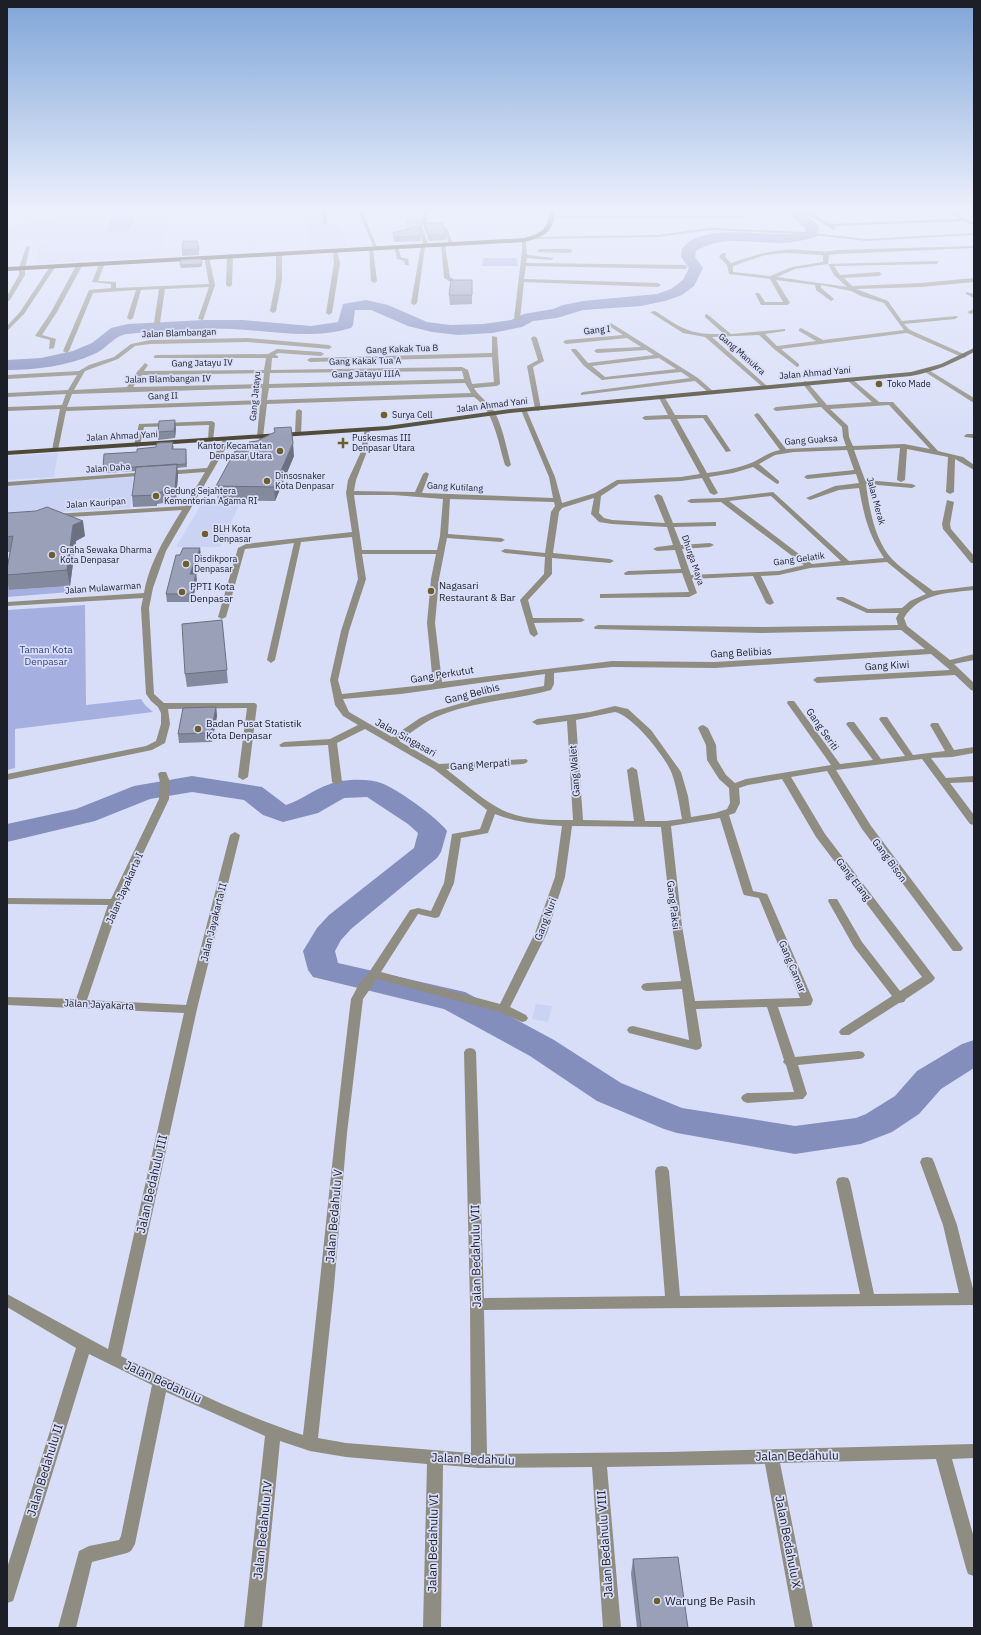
<svg xmlns="http://www.w3.org/2000/svg" width="981" height="1635" viewBox="0 0 981 1635" font-family="'IBM Plex Sans',sans-serif">
  <style>
    .built { fill: #cbd3f4 }
    .green { fill: #a5b0e0 }
    .lines { fill: none; stroke-linecap: round; stroke-linejoin: round }
    .river { fill: #838ebd; fill-rule: evenodd }
    .minor { fill: #8f8c81; fill-rule: evenodd }
    .major { fill: #4e4936; fill-rule: evenodd }
    .highway { fill: #38311c; fill-rule: evenodd }
    .wall { fill: #848a9e }
    .shaded-wall { fill: #6c7081 }
    .building { fill: #9aa0b8; stroke: #6c7081 }
    .poi-dot { fill: #6d5e2c; stroke: #d8def8; stroke-width: 1.5 }
    .labels { text-anchor: middle; stroke-width: 3.5; stroke-linejoin: round; paint-order: stroke }
    .far-street-label { font-size: 9px; fill: #1c1e28; stroke: #d8def8 }
    .far-poi-label { font-size: 9px; fill: #1c1e28; stroke: #d8def8; text-anchor: start }
    .poi-label { font-size: 10px; fill: #1c1e28; stroke: #d8def8; text-anchor: start }
    .park-label { font-size: 10px; fill: #39427e; stroke: #d8def8 }
    .street-label { font-size: 10px; fill: #1c1e28; stroke: #d8def8 }
    .near-street-label { font-size: 12px; fill: #1c1e28; stroke: #d8def8 }
    .near-poi-label { font-size: 12px; fill: #1c1e28; stroke: #d8def8; text-anchor: start }
  </style>
  <rect width="100%" height="100%" fill="#d8def8"/>
  <!-- built -->
  <path class="built" d="M63,208l67,1 44,-1 -15,48 -123,8 2,-15 6,-11 -34,2 -3,4v-19l51,-9z
    M307,208h17l1,14h13l10,24 -41,2z
    M58,453l-4,24 -47,3v-24z
    M133,477l-3,31 -123,6 1,-29z
    M202,503h38l-20,44h-44z
    M536,1004l16,2 -4,16 -16,-3z"/>
  <!-- green -->
  <path class="green" d="M386,208h38v13l-5,5 -12,1 -2,-8h-12l-1,-1 8,-1v-2h-12z
    M112,215h24l-7,16 -23,1z
    M483,258h34l1,8h-36z
    M17,556l-8,34 61,-4v6l-63,5v-36z
    M85,605l1,100 55,-6 4,6 8,7 -138,17v39l-8,2v-160z"/>
  <g class="lines">
    <!-- river -->
    <path class="river" d="M783,208h14l20,16 2,3 -3,10c-12,3 -24,6 -36,6 -30,0 -58,-8 -84,8l-1,6 8,11 -9,18 -12,9 -17,6 -24,5 -58,4 -26,8 -24,3 -11,6 -30,6 -34,2 -26,-3 -24,-6 -37,-16h-16l-2,15 -2,3c-41,12 -77,3 -119,1 -35,-1 -70,1 -104,5 -14,1 -21,15 -34,20 -26,12 -58,16 -87,16v-10l34,-2 32,-7 19,-8 19,-15 17,-4 76,-4h39l68,6 27,-4 5,-18 23,-4 22,5 39,17 23,3 33,-1 28,-4 13,-6 29,-5 10,-4 20,-4 74,-7 14,-5 12,-9 6,-12 -8,-11 1,-8c20,-29 91,-9 123,-17v-4z
      M192,776l70,11 24,18c16,-5 28,-16 44,-21 13,-5 37,-6 51,-1 15,5 57,35 66,48l-6,21 -4,6 -86,71 -10,11 -6,11 3,12 127,29 89,48 67,43 61,25 113,18 61,-8 10,-4 29,-18 22,-25 45,-27 12,-4v28l-33,21 -22,25 -27,18 -31,12 -66,10 -118,-21 -13,-4 -67,-28 -67,-45 -86,-47 -131,-32 -5,-7 -5,-19 14,-23 12,-13 85,-67 4,-15 -10,-9 -41,-27 -23,1 -26,15 -35,9 -20,-7 -19,-15 -52,-8 -42,7 -55,22 -88,21v-18l69,-15 58,-23z"/>
    <!-- minor -->
    <path class="minor" d="M323,208h4v15l-2,1 -2,-1z
      M357,208h4l17,41 -4,-1z
      M424,208h4l-1,13 -5,6 7,19 -4,1 -8,56 -3,2 -3,-2 10,-57 3,-1 -6,-18 5,-6z
      M804,208h4l5,6 18,10 128,-5 -18,-11h5l28,15v3l-10,-5 -130,5 2,3 -2,1 -24,-14z
      M553,216h188l2,1 -2,1h-190z
      M445,227l2,1 6,17 -4,-1 -6,-16z
      M710,228l95,4 61,7 108,-6v2l-108,6 -61,-7 -95,-4 -52,7 -127,2 -2,-1 2,-1 127,-2z
      M524,239l2,1 1,15 27,3 -3,2 -24,-2 -1,5 159,2 3,2 -3,2 -159,-3 -2,13 134,4 3,2 -3,2 -134,-5 -4,37 -3,2 -3,-2 8,-68v-11z
      M441,244l4,1 5,32 3,2v2h-4l-5,-3z
      M28,246l2,1 -5,21v7l-15,25 -3,2v-6l12,-21v-7l7,-21z
      M394,246l4,1 3,10 7,2 1,6h-4l-1,-4 -7,-2z
      M974,246v2l-137,6 -8,1 -1,9 -33,5 -18,8 70,10 -13,-12 -6,-11 111,-3 -2,3 -103,2 6,9 39,-3 3,2 -3,2 -35,2 8,8 69,-3 53,-5v4l-53,5 -65,2 32,12 14,20 55,-5 1,1 -3,2 -51,5 6,6 56,25v2l-2,1 -57,-25 -126,16 18,15v2l-2,1 -23,-18 -15,-14 -47,2 55,49v2l-2,1 -60,-52 -22,-4 -33,-21 5,-1c28,18 34,24 69,23l-19,-17v-2l2,-1 24,20 54,-5v2l-20,3 12,12 39,-5 -17,-10v-2l2,-1 22,12 81,-10 -20,-27 -23,-7 -10,-5 -30,-6v3l12,10 1,1 -3,2 -15,-11 -1,-5 -39,-5 14,23 -3,2h-26l-6,-12h4l6,9h18l-13,-23 -41,-5 -2,-9 -8,-8 3,-4h4l-1,4 6,6c18,-6 35,-12 54,-13 17,-2 34,4 52,0zM786,253l37,2v7l-31,5 -22,9 -37,-4v-6l32,-11z
      M371,247l2,1 4,33 -3,2 -3,-2 -2,-33z
      M333,249l4,1 3,13 -8,50 -3,2 -3,-2 8,-50z
      M539,249h31l3,2 -3,2 -33,-1z
      M279,251l3,2v27l-6,31 -3,2 -3,-2 6,-31v-27z
      M230,254l3,2 -1,29 -3,2 -3,-2 1,-29z
      M204,256l5,1 6,28 -12,35 -5,-1 11,-32 -44,2 -5,34 -3,2 -3,-2 5,-34 -18,1 -8,28 -3,2 -3,-2 9,-28 -43,3 -24,58 -3,2 -3,-2 26,-61 22,-2v-4l-19,-2 8,-20 5,1 -7,18 18,1v6l93,-4z
      M80,262l3,2 -26,48 -15,23 14,4 -2,9 -5,1 1,-9 -15,-4 16,-24 26,-48z
      M51,265l5,1 -32,48 -17,17v-5l13,-14z
      M966,292l8,2v4l-8,-4z
      M974,309v4l-4,1 -3,-2z
      M611,323l87,55 16,14 -5,1 -14,-12 -114,14v-2l2,-1 107,-14 -9,-6 -79,8 -18,-14 -13,-16 1,-1h4l12,14 66,-8 -8,-5 -49,3 -3,-2 3,-2 44,-2 -14,-9 -61,6 -3,-2 3,-2 57,-5 -14,-9 -1,-1zM659,358l17,11 -71,8 -13,-11z
      M492,336l5,1 3,47 -3,2 -23,2c5,9 14,13 20,23 8,13 13,39 17,54l-3,2 -3,-2c-7,-23 -11,-54 -31,-68l-207,7 -4,33 -3,2 -3,-2 3,-33 -194,7 -8,39 -3,2 -3,-2 8,-41 -53,2v-4l55,-2 4,-11 -59,3v-4l61,-3 9,-15 -70,4v-4l72,-4 10,-6 25,-8 17,-13 19,-4 98,-2 81,7 3,2 -3,2 -81,-7 -98,2 -15,2 -17,13 -33,12 -11,19 53,-3 10,-15 8,-9 3,2 -4,6 120,-1 2,-12h-112v-2l2,-1 112,-1 9,-5 44,3 3,2 -3,2 -43,-3 -3,2 3,1v2h-6l-1,12 191,-3 6,3 4,14 22,-2 -2,-25 -182,5 -3,-2 3,-2 182,-5zM462,371l2,8 -195,5 1,-11zM264,373l-1,11 -130,3 9,-12zM465,383l6,10 -204,7 2,-12zM262,388l-1,12 -194,7 5,-13z
      M534,336l3,2 7,23 -11,6 8,42 -3,2 -3,-2 -8,-43 11,-6 -7,-22z
      M927,369l47,29v5l-49,-31 -1,-1z
      M848,379h4l27,23h14l45,49 25,6 11,8v5l-19,-11 -1,33 -4,2 -4,-2 2,-35 -41,-8 -2,31 -4,2 -4,-2 3,-32 -46,2 11,30 47,4 4,2 -4,2 -46,-4c3,24 9,57 26,75 12,12 28,22 41,32l41,-5v4c-26,3 -55,3 -70,28l3,8 43,34 24,-6v6l-20,4 20,19v8l-3,-1 -16,-15 -138,8 -4,-3 4,-3 133,-7 -19,-16 -216,14 -103,-1 -58,6v11l-3,6c-36,10 -75,11 -110,25 -16,6 -29,17 -42,26l40,23 87,-5 2,2 -2,2 -3,1 -77,5c16,12 32,27 49,37 22,14 53,14 78,14l-6,-99 -30,4 -5,-3 5,-3 53,-7 25,-6 13,3 23,21 30,42 7,24 3,21 24,-4 12,-4 3,-6 -1,-15 -10,-9 -12,-19 -1,-15 -8,-17 2,-2 3,-1 5,3 8,17 1,15 9,15 9,8 11,-4 85,-14 -44,-62 1,-2h6l46,63 33,-4 -27,-36 2,-2h6l27,37 24,-3 -26,-37 2,-2h6l26,38 32,-4 -15,-26 2,-2h6l16,27 20,-3v6l-22,4 -21,1 15,20 28,-2v6l-24,1 24,32v10l-4,-1 -48,-65 -86,11 35,56 92,122 -2,3h-8l-91,-122 -35,-58 -36,6 34,57 110,144 -2,3 -27,18 -2,3 -5,1 -50,32h-8l-2,-3 2,-3 51,-33 -38,-49 -26,-46 1,-2h8l25,43 38,49 22,-14 -106,-140 -34,-58 -34,6 -9,3 1,15 -5,10 -6,2 24,76 14,3 1,2 45,104 -2,5 -4,1 -29,1 17,50 64,-6 4,1 2,3 -2,3 -4,1 -61,6 9,29 -4,5 -56,4 -4,-2 -2,-3 2,-3 4,-2 47,-1 -8,-27 -3,-3 1,-2 -17,-53 -71,2 6,37 -2,3 -4,1 -67,-17 -2,-3 2,-3 4,-1 56,14 -7,-51 -35,2 -4,-1 -2,-3 2,-3 4,-1 34,-2 -9,-55 -11,-99 -89,-1 -7,51 -18,56 -37,74 16,8 2,3 -2,3 -4,1 -23,-10 -122,-33 -14,20 -16,134 -13,154 -16,151 28,5 125,10 -1,-149 -6,-252 2,-3 4,-1 4,1 2,3 8,246 181,-2 -10,-125 2,-4 5,-1 5,1 2,4 11,125 180,-2 -24,-112 2,-4 5,-1 5,1 2,4 24,112 85,-1 -16,-68 -23,-63 2,-4 5,-1 5,1 2,4 23,63 17,68v12l-490,5 3,144 180,-2 307,-8v14l-22,1 22,79v38l-6,-2 -2,-6 -30,-109 -156,4 33,165h-18l-30,-164 -158,3 14,161h-18l-11,-161 -113,1 -36,-3 -2,163h-18l4,-164 -81,-7 -36,-6 -30,-10 -18,187h-18l21,-192 -99,-44 -31,152 -4,7 -4,2 -35,9 -16,66h-18l21,-77 10,-5 30,-6 2,-4 31,-151 -63,-31 -74,241 -2,6 -6,2v-35l69,-220 -69,-41v-13l101,55 76,-336 -177,-8v-8l69,2 32,-94 -101,-1v-6l104,1 48,-100 1,-17 -2,-8 2,-2h6l4,10 -1,17 -49,103 -33,98 99,5 44,-170 5,-3 5,3 -43,174 -76,347c59,29 120,59 182,79 17,-145 30,-291 48,-436l7,-13 12,-15 40,-61 8,-2 13,3 13,-28 8,-49 28,-5 7,-19 -53,-41 -69,-40 -28,14 5,39 -5,3 -5,-3 -4,-37 -47,2 -2,-2 5,-3 46,-3 28,-14 -15,-9 -8,-11 -5,-25 11,-49 17,-52 -6,-42 -51,5 -26,118 -4,3 -4,-3 27,-117 -49,6 -19,68 -4,2 -4,-2 20,-69 8,-4 106,-12 -6,-39 2,-13 12,-26 5,-25 5,1 -4,24 -10,26 -2,11 61,1 8,-18 3,-2 3,2 -7,19 131,5 -4,-21 -28,-67 5,-1 29,68 7,26 33,-10 22,-13 64,-3 19,-3 -30,-55 -25,1 -3,-2 3,-2 23,-1 -9,-17 3,-2 3,2 10,17h32l24,36 -5,1 -23,-34 -26,1 30,54c15,-2 29,-4 44,-10 10,-4 17,-11 29,-13l-26,-35 3,-2 2,1 27,35 60,-3 -3,-9 -1,-10 -21,-20 -45,4 -3,-2 3,-2 42,-4 -16,-20 3,-2 2,1 20,23 45,-3 -24,-21zM889,405l41,44 -26,-5 -51,2 -4,-9 -1,-11 -18,-17zM847,450l7,20 -47,5 -3,2 3,2 49,-5 3,9 -24,3 -29,12 4,2 29,-10 20,-2c5,27 9,46 25,70l-35,3 -76,-69 -50,6 -32,1 -4,2 4,2 30,-1 83,63 -25,6 -88,4 -9,-26 28,-2 4,-2 -4,-2 -29,2 -7,-18 39,-1h3v-4l-43,1 -11,-27 -4,-2 -4,2 11,27 -53,-3 -8,-2 -5,-5 2,-17 18,-12 62,-3 21,-3 8,15 4,2 4,-2 -9,-16 24,-4 20,-6 24,17 2,-1v-2l-20,-17 16,-9 19,-3zM354,495h40l49,4 -3,37 -3,14h-75zM771,496l70,65 -29,3 -83,-63zM594,498l-3,16 8,8 13,2 55,3 6,18 -16,2 -4,2 4,2 18,-1 6,19 -53,2 -4,2 1,2 57,-2 7,19 -86,2h-3v4l89,-1 8,-4 -5,-14 61,-3 13,27 4,2 4,-2 -13,-27 18,-1 31,-7 77,-6 39,32 -16,7 -8,7 -34,1 -25,-12h-6l-1,2 31,14h32l-3,5 2,7 -136,2 -164,-2 -4,2 1,2 167,4 139,-3 24,19 -210,13 -103,-1 -170,21 -7,-59 4,-44 8,-41 54,4 4,-2 -4,-2 -53,-4 2,-35 104,3 1,4 -4,6 -6,41 -40,-4 -4,2 4,2 40,4 -1,17 -24,26 10,34 4,3 4,-3 -4,-11 47,-1 4,-2 -4,-2h-48l-5,-18 24,-26v-16l58,5 4,-2 -4,-2 -57,-6 6,-41 3,-4zM362,554h74l-5,25 -4,44 6,61 -91,10 -4,-14 11,-49 17,-52zM545,674l-1,12 -62,11 -47,14 -15,7 -28,19 -43,-25 -6,-13 58,-5zM615,712c17,3 51,45 57,62 5,14 7,29 10,45l-16,2h-21l-8,-51 -5,-3 -5,3 7,51 -51,-1 -7,-100zM495,814c22,9 44,10 67,12l-7,51 -20,56 -35,71 -119,-32 37,-58 17,4 4,-1 15,-34 7,-45 27,-5zM720,818l23,75 1,2 15,3 41,100 -105,3 -13,-75 -11,-100z
      M299,409l3,2 -1,23 -3,2 -3,-2 1,-23z
      M212,421l3,2 -2,18 -5,-1 1,-15 -65,2 -4,18 -3,2 -3,-2 5,-21z
      M967,434h7v4l-9,-1 -1,-1z
      M224,438l5,1 -2,7 -61,105 -13,37 -4,20 5,86 10,9h91l2,2 -9,72 -5,3 -5,-3 9,-69 -79,1 2,15 -5,19 -13,7 -145,30v-6l139,-28 10,-5 5,-17v-11l-3,-6 -7,-6 -5,-7 -5,-86 2,-10 -136,8v-4l137,-9c5,-30 22,-57 38,-83l-128,8 -4,-2 4,-2 131,-8 20,-34 -40,3 -3,-2 3,-2 42,-3z
      M149,472l3,2 -1,1 -144,11v-4z
      M947,500l7,2 -4,22 1,5 23,27v7h-3l-28,-34 -1,-5z"/>
    <!-- major -->
    <path class="major" d="M974,348v4c-20,11 -40,20 -63,24l-401,37 -123,17 -380,25v-4l380,-25 123,-17 401,-37 30,-8z"/>
    <!-- highway -->
    <path class="highway" d="M550,208h6c-3,24 -9,28 -32,34l-517,29v-4l517,-29c20,-5 24,-10 26,-30z"/>
  </g>
  <!-- wall -->
  <path class="wall" d="M424,223l22,12v5l-17,1 -5,-13z
    M393,233l28,3v5l-27,1z
    M199,249v6l-17,1v-6z
    M472,289v15l-22,1 -1,-10z
    M176,428l-1,10 -17,2v-8z
    M174,446l-1,3h13v3l1,15 -10,1 1,7 -2,25 -12,1v2l-7,1v2l-24,1 -1,-11 4,-25 -32,2 -1,-4 34,-17z
    M294,456l-19,45 -57,-1 -2,-14z
    M7,513l78,23 -9,5 -6,45 -61,4 -2,-10v-11l3,-17h-3z
    M201,556l-7,18h2l1,8 -5,20h-25l-1,-8z
    M222,620l6,63 -41,4 -2,-13z
    M216,707l1,9 -5,26 -33,1 -1,-9z
    M633,1559l55,69h-51l-6,-54z"/>
  <!-- shaded-wall -->
  <path class="shaded-wall" d="M202,263v3l-2,1 -19,1 -1,-3z
    M175,420l1,8 -1,10 -1,-7z
    M293,443l1,13 -19,45 -1,-14z
    M177,464l1,11 -2,25 -1,-11z
    M163,490l1,11v2l-2,-11z
    M156,493l1,11v2l-2,-11z
    M83,521l2,15 -9,5 -6,45 -3,-16 6,-45z
    M200,548l1,8 -10,26 -1,-8z
    M196,574l1,8 -5,20 -1,-8z
    M216,707l1,9 -5,26 -1,-9z"/>
  <!-- building -->
  <path class="building" d="M424,223h18l4,12h-17z
    M417,226l4,10 -27,1 -1,-4z
    M183,241h14l2,8 -17,1z
    M201,259l1,4 -2,1 -20,1 1,-5z
    M451,280h21v15h-23z
    M175,420l-1,11 -16,1 1,-11z
    M291,427l2,16 -19,44 -58,-1 19,-35h12v-7h3l-1,-2 8,-1 18,-9 -1,-4z
    M173,442l-1,7h14v15l-83,5 1,-15 33,-2v-3l19,-2 1,-4z
    M177,464l-2,25 -12,1 -1,2 -6,1 -1,2 -23,1 4,-29z
    M47,507l36,14 -10,4 -6,45 -60,5v-6l6,-33 -6,1v-24l29,-2z
    M183,548h17l-10,26h6l-5,20h-25l10,-39h4z
    M222,620l5,50 -42,4 -3,-50z
    M216,707l-5,26 -33,1 5,-26z
    M678,1557l10,71h-47l-8,-69z"/>
  <!-- sky -->
  <linearGradient id="sky" x2="0" y2="1"><stop stop-color="#7fa5d7"/><stop offset="0.48" stop-color="#edf0fc"/><stop offset="1" stop-color="#edf0fc" stop-opacity="0"/></linearGradient>
  <rect width="981" height="437" fill="url(#sky)"/>
  <!-- markers -->
  <g class="poi-dot">
    <circle cx="879" cy="384" r="4"/>
    <circle cx="384" cy="415" r="4"/>
    <path d="M341 437h4v4h4v4h-4v4h-4v-4h-4v-4h4z"/>
    <circle cx="280" cy="451" r="4"/>
    <circle cx="267" cy="481" r="4"/>
    <circle cx="156" cy="496" r="4"/>
    <circle cx="205" cy="534" r="4"/>
    <circle cx="52" cy="555" r="4"/>
    <circle cx="186" cy="564" r="4"/>
    <circle cx="431" cy="591" r="4"/>
    <circle cx="182" cy="592" r="4"/>
    <circle cx="198" cy="729" r="4"/>
    <circle cx="657" cy="1601" r="4"/>
  </g>
  <g class="labels">
    <!-- far-street labels -->
    <g class="far-street-label">
      <text transform="translate(597 330) rotate(-6)" y="3">Gang I</text>
      <text transform="translate(179 333) rotate(-2)" y="3">Jalan Blambangan</text>
      <text transform="translate(402 349) rotate(-2)" y="3">Gang Kakak Tua B</text>
      <text transform="translate(742 354) rotate(41)" y="3">Gang Manukra</text>
      <text transform="translate(365 361) rotate(-1)" y="3">Gang Kakak Tua A</text>
      <text transform="translate(202 363) rotate(-1)" y="3">Gang Jatayu IV</text>
      <text transform="translate(815 373) rotate(-5)" y="3">Jalan Ahmad Yani</text>
      <text transform="translate(366 374) rotate(-1)" y="3">Gang Jatayu IIIA</text>
      <text transform="translate(168 379) rotate(-1)" y="3">Jalan Blambangan IV</text>
      <text transform="translate(163 396) rotate(-2)" y="3">Gang II</text>
      <text transform="translate(255 396) rotate(-85)" y="3">Gang Jatayu</text>
      <text transform="translate(492 405) rotate(-7)" y="3">Jalan Ahmad Yani</text>
      <text transform="translate(122 436) rotate(-3)" y="3">Jalan Ahmad Yani</text>
      <text transform="translate(811 440) rotate(-4)" y="3">Gang Guaksa</text>
      <text transform="translate(108 468) rotate(-4)" y="3">Jalan Daha</text>
      <text transform="translate(455 487) rotate(3)" y="3">Gang Kutilang</text>
      <text transform="translate(876 501) rotate(75)" y="3">Jalan Merak</text>
      <text transform="translate(96 503) rotate(-4)" y="3">Jalan Kauripan</text>
      <text transform="translate(799 559) rotate(-8)" y="3">Gang Gelatik</text>
      <text transform="translate(693 560) rotate(71)" y="3">Dhurga Maya</text>
      <text transform="translate(103 588) rotate(-4)" y="3">Jalan Mulawarman</text>
    </g>
    <!-- far-poi labels -->
    <g class="far-poi-label">
      <text x="887" y="387">Toko Made</text>
      <text x="392" y="418">Surya Cell</text>
      <text x="352" y="441">Puskesmas III<tspan x="352" dy="10">Denpasar Utara</tspan></text>
      <text x="272" y="449" text-anchor="end">Kantor Kecamatan<tspan x="272" dy="10">Denpasar Utara</tspan></text>
      <text x="275" y="479">Dinsosnaker<tspan x="275" dy="10">Kota Denpasar</tspan></text>
      <text x="164" y="494">Gedung Sejahtera<tspan x="164" dy="10">Kementerian Agama RI</tspan></text>
      <text x="213" y="532">BLH Kota<tspan x="213" dy="10">Denpasar</tspan></text>
      <text x="60" y="553">Graha Sewaka Dharma<tspan x="60" dy="10">Kota Denpasar</tspan></text>
      <text x="194" y="562">Disdikpora<tspan x="194" dy="10">Denpasar</tspan></text>
    </g>
    <!-- poi labels -->
    <g class="poi-label">
      <text x="439" y="589">Nagasari<tspan x="439" dy="12">Restaurant &amp; Bar</tspan></text>
      <text x="190" y="590">PPTI Kota<tspan x="190" dy="12">Denpasar</tspan></text>
      <text x="206" y="727">Badan Pusat Statistik<tspan x="206" dy="12">Kota Denpasar</tspan></text>
    </g>
    <!-- park labels -->
    <g class="park-label">
      <text x="46" y="653">Taman Kota<tspan x="46" dy="12">Denpasar</tspan></text>
    </g>
    <!-- street labels -->
    <g class="street-label">
      <text transform="translate(741 652) rotate(-3)" y="4">Gang Belibias</text>
      <text transform="translate(887 665) rotate(-3)" y="4">Gang Kiwi</text>
      <text transform="translate(442 674) rotate(-9)" y="4">Gang Perkutut</text>
      <text transform="translate(472 693) rotate(-14)" y="4">Gang Belibis</text>
      <text transform="translate(823 729) rotate(55)" y="4">Gang Seriti</text>
      <text transform="translate(406 737) rotate(29)" y="4">Jalan Singasari</text>
      <text transform="translate(480 764) rotate(-4)" y="4">Gang Merpati</text>
      <text transform="translate(574 771) rotate(-94)" y="4">Gang Walet</text>
      <text transform="translate(890 860) rotate(54)" y="4">Gang Bison</text>
      <text transform="translate(854 879) rotate(53)" y="4">Gang Elang</text>
      <text transform="translate(124 888) rotate(-66)" y="4">Jalan Jayakarta I</text>
      <text transform="translate(674 905) rotate(83)" y="4">Gang Paksi</text>
      <text transform="translate(545 919) rotate(-69)" y="4">Gang Nuri</text>
      <text transform="translate(213 922) rotate(-76)" y="4">Jalan Jayakarta II</text>
      <text transform="translate(793 966) rotate(67)" y="4">Gang Camar</text>
      <text transform="translate(99 1004) rotate(3)" y="4">Jalan Jayakarta</text>
    </g>
    <!-- near-street labels -->
    <g class="near-street-label">
      <text transform="translate(152 1184) rotate(-77)" y="4">Jalan Bedahulu III</text>
      <text transform="translate(334 1216) rotate(-85)" y="4">Jalan Bedahulu V</text>
      <text transform="translate(476 1256) rotate(-91)" y="4">Jalan Bedahulu VII</text>
      <text transform="translate(163 1382) rotate(25)" y="4">Jalan Bedahulu</text>
      <text transform="translate(797 1456) rotate(-1)" y="4">Jalan Bedahulu</text>
      <text transform="translate(473 1459) rotate(2)" y="4">Jalan Bedahulu</text>
      <text transform="translate(45 1470) rotate(-73)" y="4">Jalan Bedahulu II</text>
      <text transform="translate(263 1530) rotate(-84)" y="4">Jalan Bedahulu IV</text>
      <text transform="translate(788 1542) rotate(79)" y="4">Jalan Bedahulu X</text>
      <text transform="translate(433 1543) rotate(-89)" y="4">Jalan Bedahulu VI</text>
      <text transform="translate(605 1544) rotate(-94)" y="4">Jalan Bedahulu VIII</text>
    </g>
    <!-- near-poi labels -->
    <g class="near-poi-label">
      <text x="665" y="1605">Warung Be Pasih</text>
    </g>
  </g>
  <!-- border -->
  <rect width="981" height="1635" fill="none" stroke="#1c1e28" stroke-width="16"/>
</svg>
